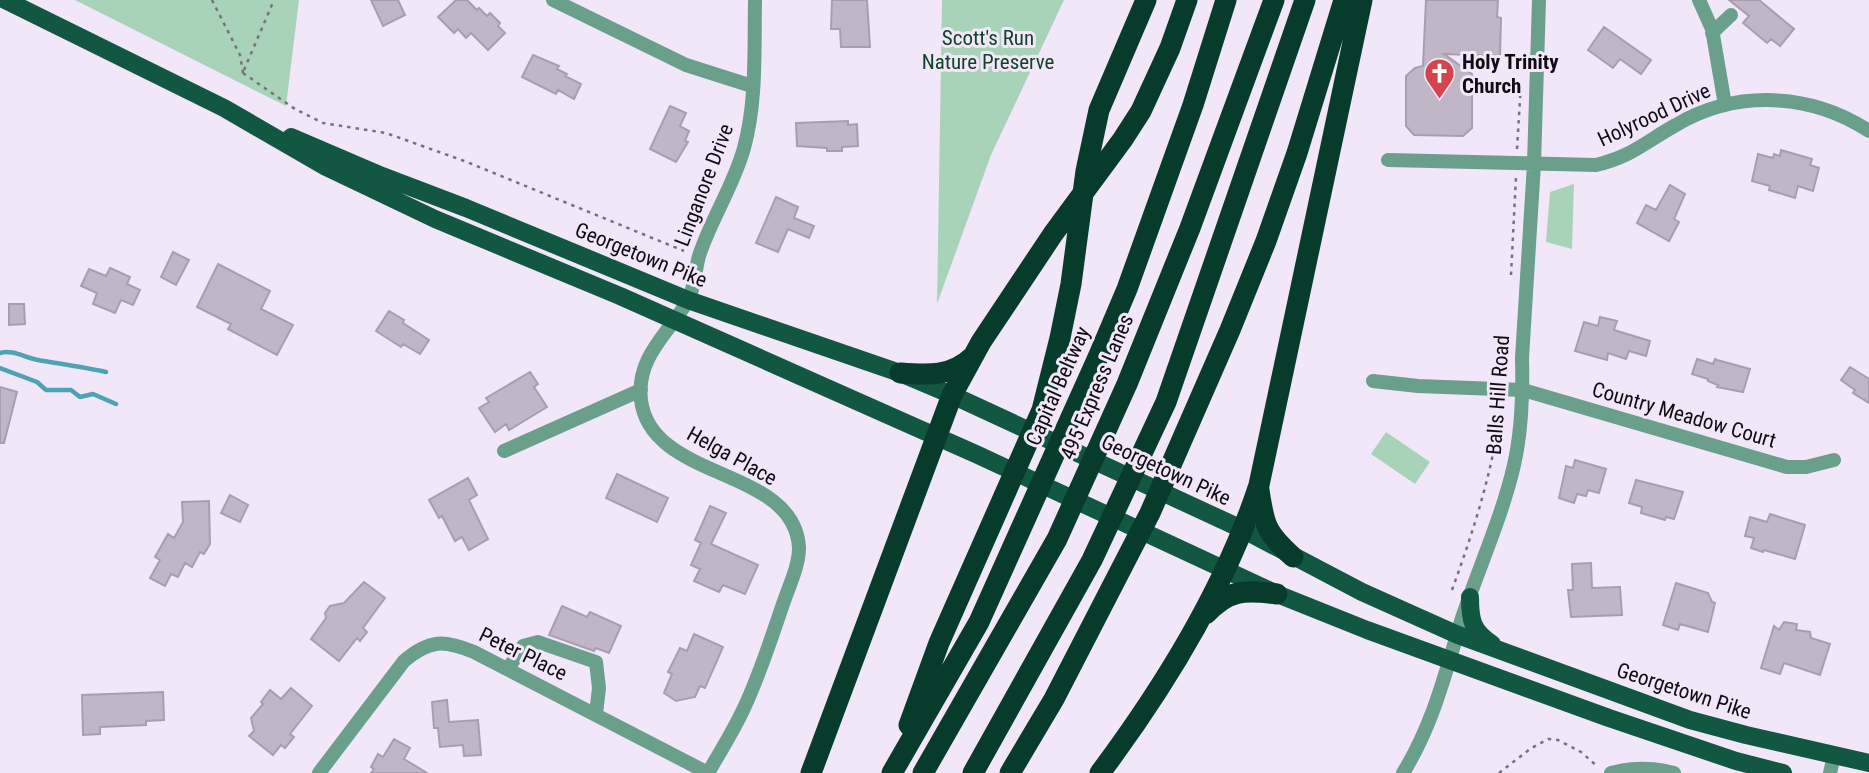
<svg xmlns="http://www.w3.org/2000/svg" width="1869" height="773" viewBox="0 0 1869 773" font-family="'Roboto Condensed',sans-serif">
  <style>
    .green { fill: #a9d3b9 }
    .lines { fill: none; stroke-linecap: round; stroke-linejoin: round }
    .stream { stroke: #4da3b4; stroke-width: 4.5 }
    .building { fill: #c1b6c6; stroke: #a89eae; stroke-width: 2 }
    .path { stroke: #78717c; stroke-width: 2.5; stroke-dasharray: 3.5 5; stroke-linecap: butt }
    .minor { stroke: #699f8b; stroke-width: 14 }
    .major { stroke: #125742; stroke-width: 18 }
    .highway { stroke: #073b2c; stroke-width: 21 }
    .labels { text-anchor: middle; stroke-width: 6; stroke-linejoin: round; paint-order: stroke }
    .park-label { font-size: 21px; fill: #0f4229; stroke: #f2e7f8 }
    .poi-label { font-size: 21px; font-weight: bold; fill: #100c12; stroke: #f2e7f8; text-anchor: start }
    .street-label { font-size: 21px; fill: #100c12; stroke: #f2e7f8 }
  </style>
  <rect width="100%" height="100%" fill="#f2e7f8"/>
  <!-- green -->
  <path class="green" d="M75,0h224l-13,106z
    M942,0h122l-73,155 -54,149z
    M1574,184l-2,65 -26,-7 4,-50z
    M1386,432l44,30 -15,22 -44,-30z"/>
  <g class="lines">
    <!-- stream -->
    <path class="stream" d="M0,353c12,-4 26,5 38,7 23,4 45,7 68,12
      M0,368l37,14 9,8h25l9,7 13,-3 23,10"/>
  </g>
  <!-- building -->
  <path class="building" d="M371,0h27l7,15 -22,11z
    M456,0h11l10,10 2,-2 8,8 3,-3 10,10 -2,3 7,7 -17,17 -17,-17 -5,5 -8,-9 -4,4 -16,-16z
    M832,0h35l3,47h-29l-1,-18h-9z
    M1426,0h72l-1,17 4,1 -1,38 -56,-2 28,20v54l-9,8 -49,-1 -8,-9v-50l9,-8 8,-2z
    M1729,0h30l35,29 -14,17 -9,-7 -4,4 -24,-20 6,-7z
    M1604,27l47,33 -10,14 -21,-15 -7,9 -25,-18z
    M533,55l26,11 -2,3 10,5 -2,2 16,8 -7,15 -16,-9 -2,4 -34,-17z
    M670,106l16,7 -6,13 9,5 -4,10 3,1 -12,20 -26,-13z
    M848,121v4l9,-1 1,22 -16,1v4h-15v-3l-30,-2 -1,-23z
    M1781,150l31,9 -2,6 9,3 -6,23 -15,-5 -3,12 -26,-8 1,-4 -18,-5 6,-27 15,4 1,-4 6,2z
    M1670,185l15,9 -11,25 5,3 -10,19 -32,-18 9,-18 10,5z
    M776,197l22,10 -4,11 20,8 -5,12 -21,-9 -10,23 -22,-9z
    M173,252l16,8 -13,25 -15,-8z
    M218,264l52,27 -9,18 32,16 -16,30 -49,-26 3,-5 -34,-17z
    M110,268l20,9 -3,7 13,6 -7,15 -12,-5 -6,13 -22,-9 4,-11 -16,-7 8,-17 17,7z
    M9,304h15l1,20 -16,1z
    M389,311l15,9 -1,3 26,17 -9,14 -17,-10 -2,3 -25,-16z
    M1600,317l17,4 -3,9 36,11 -4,15 -17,-5 -3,8 -18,-6 -1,7 -32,-9 9,-29 14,4z
    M1697,359l16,5 2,-5 2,1 33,9 -7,23 -26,-5 1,-2 -10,-4v-2l-16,-5z
    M1850,367l19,12v24l-16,-10 2,-3 -14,-10z
    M530,372l8,12 -4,3 13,20 -38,23 -3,-6 -11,8 -16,-24 10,-6 -3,-4z
    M0,387l17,5 -13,51h-4z
    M1575,460l31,9 -7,24 -11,-3 -2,6 -9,-2 -3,9 -15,-5 7,-32 7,2z
    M617,474l51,24 -11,24 -51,-24z
    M468,478l9,17 -8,5 19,39 -19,11 -7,-13 -7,4 -13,-25 -3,2 -10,-18z
    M1636,480l47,12 -9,27 -8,-2 -1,3 -24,-7 1,-6 -13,-4z
    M230,495l18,10 -8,17 -19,-9z
    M209,501l1,43 -6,10 -4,-2 -8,15 -7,-4 -7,14 -7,-3 -6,12 -15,-8 10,-18 -5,-3 13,-23 6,4 9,-16 -1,-20z
    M710,506l16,7 -15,31 47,21 -13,29 -22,-9 -4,7 -25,-11 6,-12 -9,-4 10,-22 -6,-3z
    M1770,514l35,11 -10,34 -31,-9 -1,2 -12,-4 3,-10 -9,-2 5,-19 17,5z
    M1591,563l1,25 28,-1 2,28 -51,2 -3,-27h5l-1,-26z
    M364,582l21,16 -22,30 4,4 -7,9 -3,-3 -18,23 -28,-22 15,-21 -1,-5 5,-7 14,-3z
    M1676,583l32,10 4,9 3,1 -7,29 -28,-8 -2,6 -15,-5z
    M562,606l25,11 3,-5 31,14 -12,27 -13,-5 -2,3 -45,-16z
    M1784,622l13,2 -1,6 14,2 1,6 19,6 -10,31 -36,-12 -4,11 -19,-6 13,-42 5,4z
    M694,634l29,13 -18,41 -5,-2 -5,11 -19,4 -12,-8 8,-19 -4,-2 12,-24 7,3z
    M291,688l21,18 -22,28 4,3 -9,11 -4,-3 -8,10 -24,-19 5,-5 -3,-13 12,-14 -2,-2 9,-12 11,9z
    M163,692l1,28 -18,1v4l-46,2v7l-17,1 -1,-40z
    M447,700l2,22 29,-2 3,35 -17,1 -1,-11 -23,2 -2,-19h-4l-2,-26z
    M394,739l16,9 -6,11 23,14h-56l3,-4 -3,-2 7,-13 5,3z"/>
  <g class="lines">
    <!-- path -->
    <path class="path" d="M212,0l28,55 3,18
      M244,70l30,-70
      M243,73l52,36 28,14 63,10 81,29 217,89
      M1517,149l4,-66
      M1511,275l5,-98
      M1504,376l2,-17
      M1452,590c22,-61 42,-122 49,-186
      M1499,773l31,-24 18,-10 10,1 23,12 17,15"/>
    <!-- minor -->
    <path class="minor" d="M553,0l133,65 66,21
      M1699,0l13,29 13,76
      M1712,33l19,-18
      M1388,160l208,5c37,-9 49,-23 80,-40 61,-36 135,-32 193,6
      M1373,381l45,5 105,4 264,77h19l28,-7
      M504,451l137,-61
      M508,669l15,-23 15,-4 58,20 3,26 -3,26
      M319,773l85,-112c26,-22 40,-21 70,-9l234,121
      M708,773c12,-21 26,-43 36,-65 16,-34 27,-69 39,-104 6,-18 16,-38 16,-56 -4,-82 -148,-66 -158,-148 -5,-43 27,-66 46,-98 8,-13 8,-32 12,-46 12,-37 35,-71 45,-108 13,-47 10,-100 11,-148
      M1403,773c30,-48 43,-102 59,-155 17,-51 40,-101 52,-153 8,-35 9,-71 8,-107l12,-194 5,-164
      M1611,773c22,-6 41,-6 63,0
      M1830,773l4,-17"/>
    <!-- major -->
    <path class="major" d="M5,0l219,108 102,59 109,52 185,77 358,159 299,139 90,36 242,88 127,43 47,12
      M291,137l91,39 84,32 222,92 212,73 52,22 292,135 118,62 96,43 232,85 56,15 123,28
      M1470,597c0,23 2,34 22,47"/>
    <!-- highway -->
    <path class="highway" d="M900,373c27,2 51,4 72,-16
      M1259,490c5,35 7,43 34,67
      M1206,614c23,-25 39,-24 71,-20
      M909,725l30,-82 103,-233 18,-72 11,-54 15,-113 13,-61 47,-110
      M811,773l141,-378 29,-53 72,-108 70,-95 18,-28 29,-63 17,-48
      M892,773l87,-151 120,-267 28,-66 66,-184 33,-105
      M923,773l134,-234 70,-155 63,-156 84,-228
      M973,773l119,-213 74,-158 139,-402
      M1010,773l44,-74 96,-186 80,-183 36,-89 31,-88 47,-153
      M1100,773c65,-87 125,-184 159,-288l103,-485"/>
  </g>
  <!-- icons -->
  <defs>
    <symbol id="church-pin" viewBox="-11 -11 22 30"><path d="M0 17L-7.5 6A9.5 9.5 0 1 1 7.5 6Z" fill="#d4444c" stroke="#f2e7f8"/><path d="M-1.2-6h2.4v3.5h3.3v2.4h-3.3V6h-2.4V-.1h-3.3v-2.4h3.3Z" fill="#fff"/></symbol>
  </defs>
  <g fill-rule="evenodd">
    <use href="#church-pin" x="1422" y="56" width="35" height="47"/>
  </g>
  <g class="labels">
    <!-- park labels -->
    <g class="park-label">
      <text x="988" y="45">Scott's Run<tspan x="988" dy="24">Nature Preserve</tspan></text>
    </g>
    <!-- poi labels -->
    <g class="poi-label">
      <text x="1462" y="69">Holy Trinity<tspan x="1462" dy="24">Church</tspan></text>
    </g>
    <!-- street labels -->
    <g class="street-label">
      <text transform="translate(1654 115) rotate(-25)" y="7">Holyrood Drive</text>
      <text transform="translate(704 185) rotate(-69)" y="7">Linganore Drive</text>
      <text transform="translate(641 255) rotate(22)" y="7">Georgetown Pike</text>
      <text transform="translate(1058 386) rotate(-66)" y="7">Capital Beltway</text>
      <text transform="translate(1097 387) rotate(-67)" y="7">495 Express Lanes</text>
      <text transform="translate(1498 395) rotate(-86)" y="7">Balls Hill Road</text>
      <text transform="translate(1684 415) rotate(16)" y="7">Country Meadow Court</text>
      <text transform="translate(732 456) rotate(29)" y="7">Helga Place</text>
      <text transform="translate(1166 470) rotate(25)" y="7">Georgetown Pike</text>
      <text transform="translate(523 654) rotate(26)" y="7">Peter Place</text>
      <text transform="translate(1684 691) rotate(18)" y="7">Georgetown Pike</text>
    </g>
  </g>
</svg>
